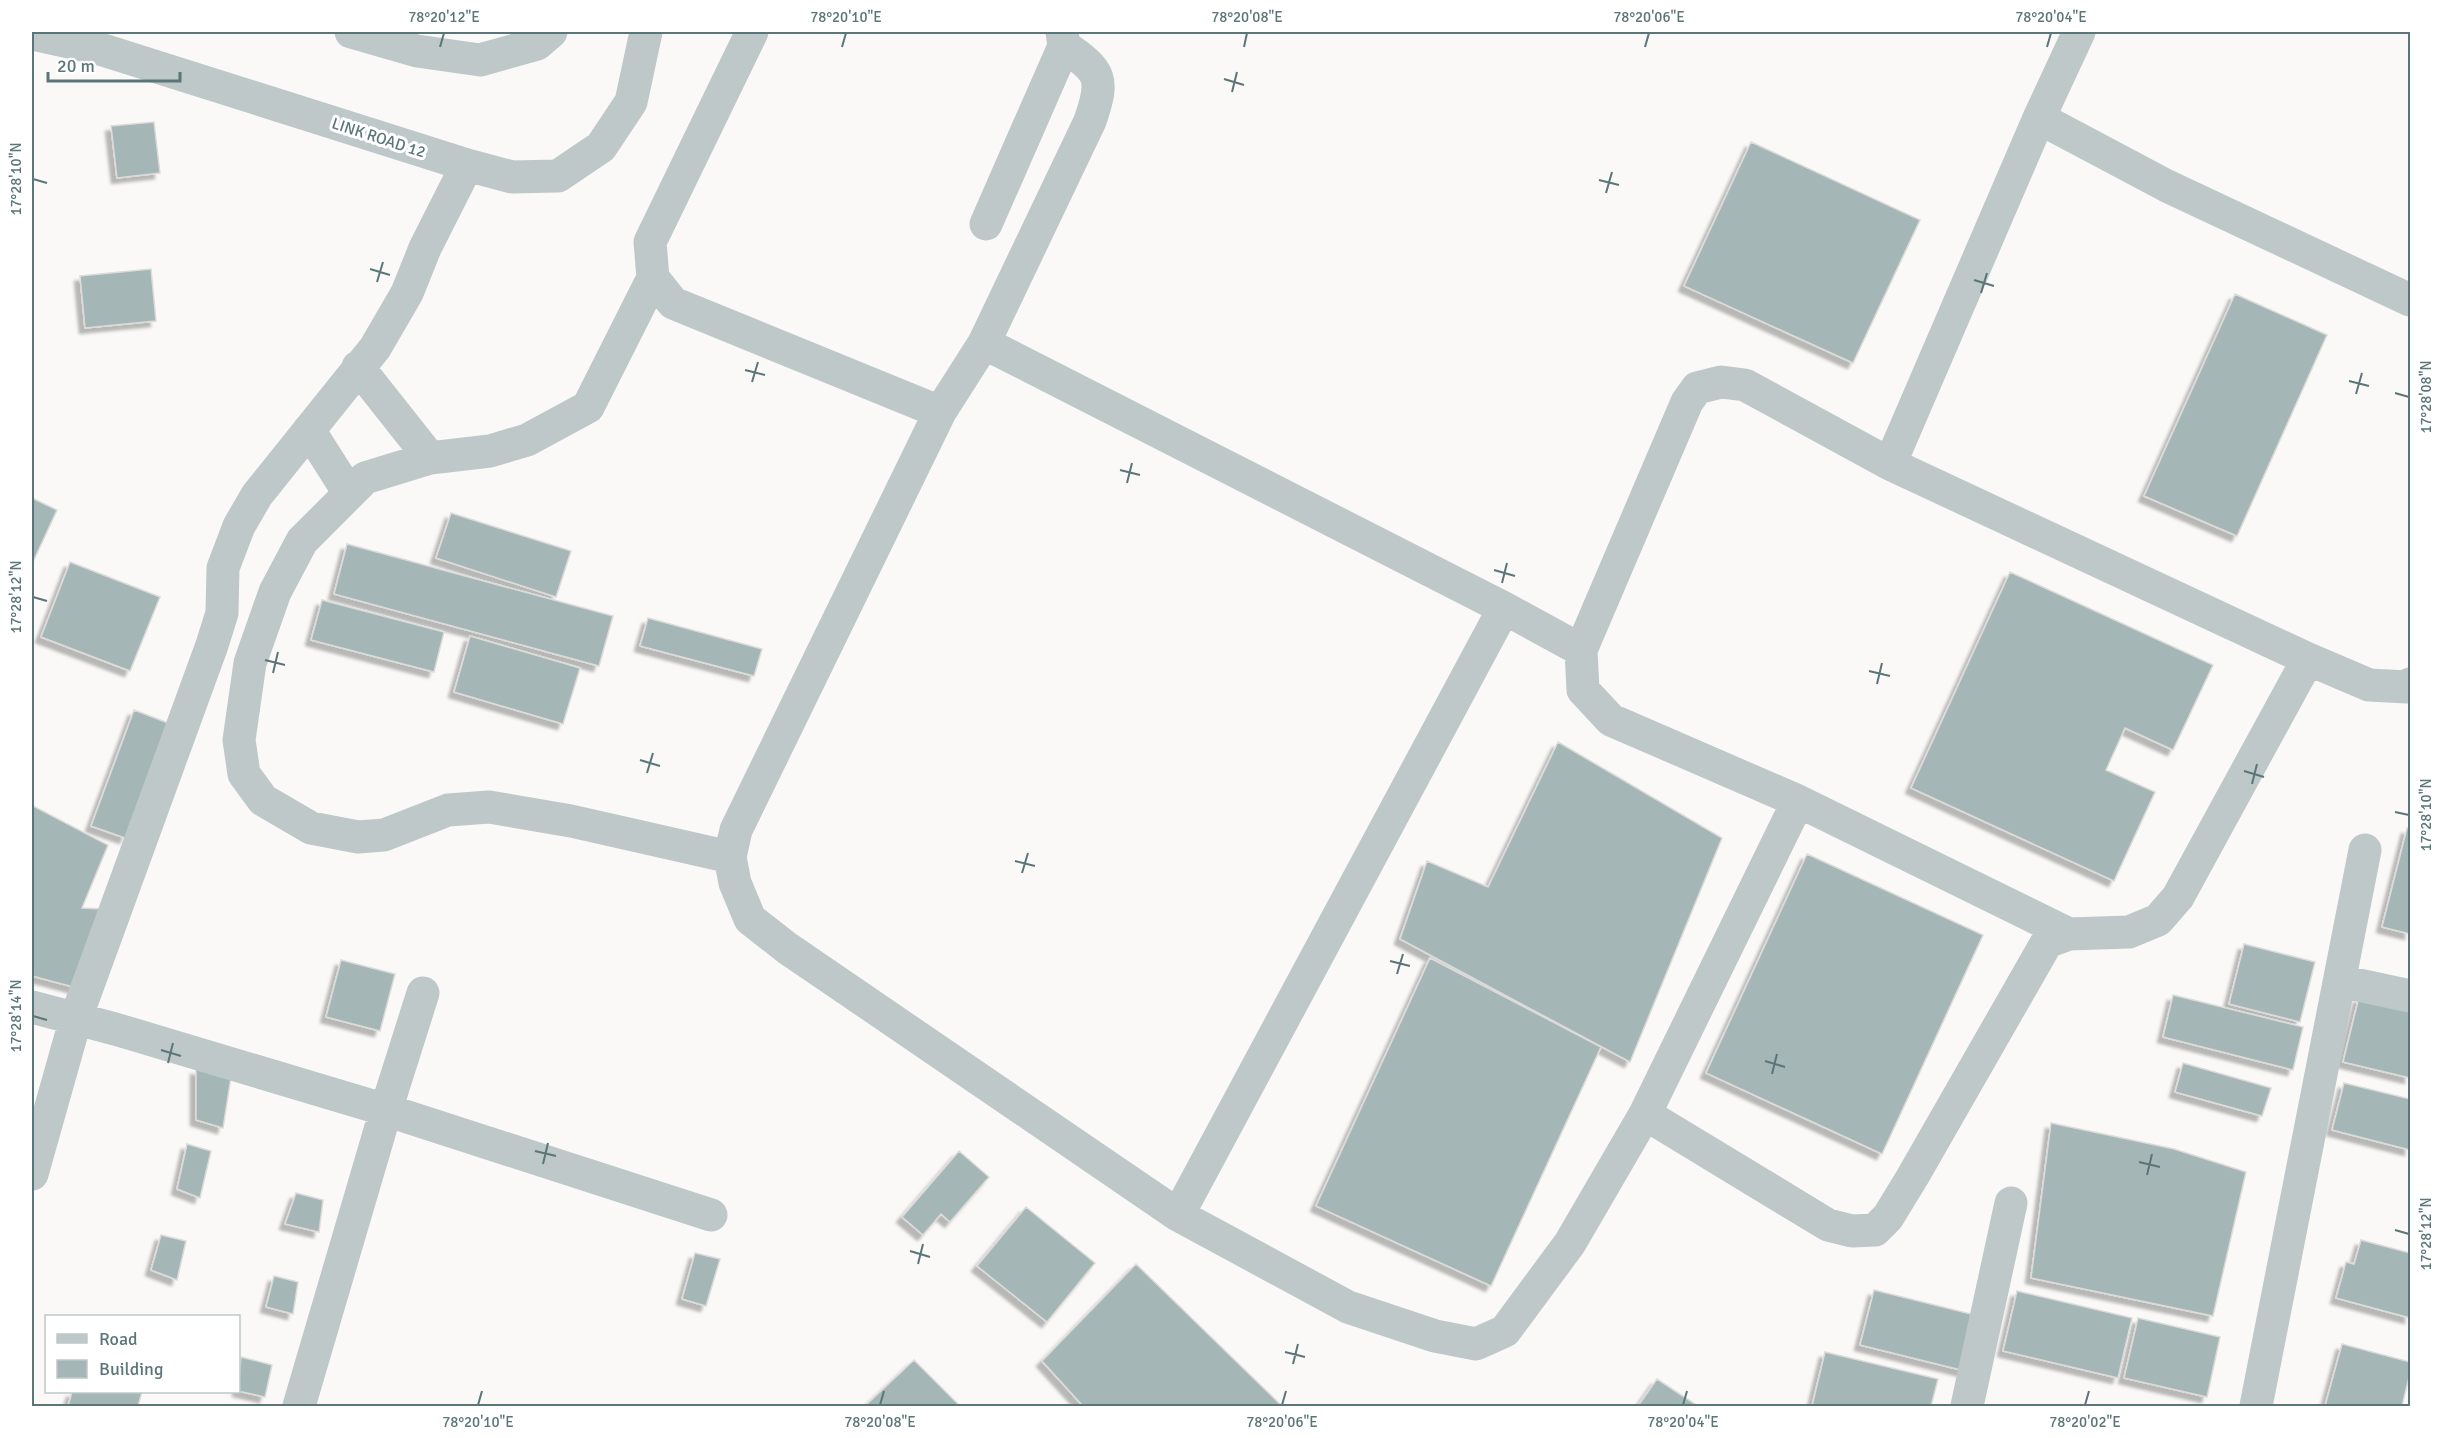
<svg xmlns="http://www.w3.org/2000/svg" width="2442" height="1438" viewBox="0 0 2442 1438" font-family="Signika,sans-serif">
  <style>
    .building { fill: #a5b6b6; stroke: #dcdbda; stroke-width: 1.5; filter: url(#shadow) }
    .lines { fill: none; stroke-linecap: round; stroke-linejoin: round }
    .minor { stroke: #bec8c8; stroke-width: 33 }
    .ticks { fill: none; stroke: #5b7678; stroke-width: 2 }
    .labels { text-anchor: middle; stroke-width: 6; stroke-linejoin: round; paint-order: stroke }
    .street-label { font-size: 16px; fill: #5b7678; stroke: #fff }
    .neatline { fill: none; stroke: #5b7678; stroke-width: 2 }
    .ticks-label { font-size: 15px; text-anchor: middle; fill: #5b7678 }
  </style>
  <defs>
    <filter id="shadow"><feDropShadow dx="-5.5" dy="5.5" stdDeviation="1.5" flood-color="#0004"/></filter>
  </defs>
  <rect width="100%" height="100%" fill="#faf9f8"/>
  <!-- building -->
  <path class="building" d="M154,122l6,51 -43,5 -6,-52z
    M1751,142l169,78 -67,143 -169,-77z
    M151,269l5,52 -71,7 -5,-52z
    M2235,294l92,41 -90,201 -93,-40z
    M32,498l25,12 -25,54z
    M451,513l120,38 -15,46 -120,-39z
    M347,544l266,72 -14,50 -265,-72z
    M70,562l90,35 -30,74 -89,-34z
    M2010,572l203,93 -40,85 -48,-22 -19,42 49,22 -41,89 -203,-93z
    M322,600l122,32 -10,40 -123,-32z
    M648,618l114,31 -8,27 -114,-30z
    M470,636l110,32 -17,56 -109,-32z
    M134,710l34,13 -43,115 -34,-12z
    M1558,742l164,96 -92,224 -230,-123 27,-78 61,26z
    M32,803l1,3 75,39 -26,63 21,1 -22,80 -49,-13z
    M2407,828l3,1v105l-28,-7z
    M1807,854l176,81 -101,219 -176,-81z
    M2244,944l71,18 -15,60 -71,-18z
    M1430,958l171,89 -110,239 -175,-80z
    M341,960l54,14 -15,57 -54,-14z
    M2173,995l130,32 -10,43 -130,-33z
    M2359,997l51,12v69l-67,-16z
    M2183,1063l88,25 -9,28 -87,-24z
    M196,1069l35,8 -8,51 -27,-8z
    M2344,1083l66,16v51l-78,-20z
    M2051,1123l123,26 72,23 -33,144 -182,-38z
    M187,1144l24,7 -11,47 -23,-9z
    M959,1151l30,26 -39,45 -9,-8 -18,21 -21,-18z
    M296,1193l27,7 -4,32 -34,-8z
    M1026,1207l69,56 -48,59 -70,-56z
    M161,1235l25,6 -9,39 -26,-10z
    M2361,1240l49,13v65l-74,-20 10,-36 8,2z
    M695,1253l25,6 -14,47 -24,-7z
    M1136,1264l146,142h-199l-41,-45z
    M274,1276l24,6 -5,32 -27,-7z
    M1874,1290l105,26 -14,55 -105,-26z
    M2017,1291l115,27 -14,60 -115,-27z
    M2138,1318l82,19 -13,60 -83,-19z
    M2342,1344l68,18v11l-8,33h-77z
    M1825,1352l113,27 -7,27h-119z
    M241,1357l31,8 -7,32 -27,-6z
    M914,1360l46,46h-95z
    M1657,1379l41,27h-60z
    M72,1392h70l-4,14h-70z"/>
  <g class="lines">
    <!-- minor -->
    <path class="minor" d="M351,32l66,19 63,9 57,-16 14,-12
      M752,32l-102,210 3,36 20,25 267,109
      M32,34l68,15 367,116 45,12 46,-1 43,-29 30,-45 15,-70
      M1064,46c37,25 41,32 26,75l-106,222 -44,69 -204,418 -6,27 5,26 15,36 37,29 391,267 170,92 87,29 41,8 29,-13 65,-88 75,-129 153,-313
      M2039,118l128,68 243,114
      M986,224l78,-178 -2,-14
      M653,278l-65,129 -61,33 -37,11 -60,7 -65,20 -63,63 -27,51 -25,71 -11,77 5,34 19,26 48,28 47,9 26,-2 64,-25 41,-3 82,14 159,36
      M984,343l520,265 77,42
      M358,367l72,91
      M309,430l40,63
      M1890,464l418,195
      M2069,934l-271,-133 -187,-81 -28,-30 -2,-40 106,-248 10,-14 24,-6 24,3 145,79 149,-346 40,-86
      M2340,981l70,15
      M423,993l-37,117 325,105
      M32,1007l83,22 271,81 -87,296
      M1645,1114l183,111 24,6 23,-1 13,-13 25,-41 134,-234 22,-8 60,-2 29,-12 20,-23 130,-238 61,26 38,2 3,-3
      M32,1174l44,-156 136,-373 10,-32 1,-45 16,-42 18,-31 118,-147 32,-55 18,-45 42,-83
      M1178,1215l326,-607
      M1967,1406l44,-203
      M2256,1406l109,-556"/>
  </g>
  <!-- ticks -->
  <path class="ticks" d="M440,47l4,-14M842,47l4,-14M1244,47l3,-14M1645,47l4,-14M2047,47l4,-14M1224,79l20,6M1232,92l5,-20M33,179l14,4M1599,180l20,5M1606,193l6,-21M370,269l20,6M1974,280l20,6M377,282l6,-20M1981,293l6,-20M745,370l20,5M2349,381l20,5M752,382l6,-20M2395,393l14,4M2356,394l6,-21M1120,470l20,5M1127,483l5,-20M1494,570l21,6M1502,583l5,-20M33,597l14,4M265,660l20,5M1869,671l21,5M273,673l5,-21M1877,684l5,-21M640,760l20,6M2244,771l20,6M647,773l6,-20M2252,784l5,-20M2395,812l14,3M1015,861l20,5M1022,873l6,-20M1390,961l20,5M1397,974l6,-20M33,1016l14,4M161,1050l20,6M1765,1061l20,6M168,1063l5,-20M1772,1074l5,-20M535,1151l21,5M2139,1162l21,5M543,1164l5,-21M2147,1175l5,-21M2395,1230l14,4M910,1251l20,6M918,1264l5,-20M1285,1352l20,5M1293,1364l5,-20M478,1405l4,-14M880,1405l4,-14M1282,1405l4,-14M1683,1405l4,-14M2085,1405l4,-14"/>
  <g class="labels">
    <!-- street labels -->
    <g class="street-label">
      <text transform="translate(379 137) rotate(18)" y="6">LINK ROAD 12</text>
    </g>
  </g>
  <!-- border -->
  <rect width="2442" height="1438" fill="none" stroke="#ffffff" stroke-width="66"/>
  <!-- legend -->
  <rect x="45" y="1315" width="195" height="78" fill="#ffffff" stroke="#bdc8c9" stroke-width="1.5"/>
  <rect x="57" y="1334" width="30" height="9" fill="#bec8c8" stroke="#bdc8c9" stroke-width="1.5"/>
  <text x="99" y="1345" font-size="18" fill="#5b7678">Road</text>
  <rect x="57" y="1360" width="30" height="18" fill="#a5b6b6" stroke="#bdc8c9" stroke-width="1.5"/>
  <text x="99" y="1375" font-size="18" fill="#5b7678">Building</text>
  <!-- scale -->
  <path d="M48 72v9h132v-9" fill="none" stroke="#5b7678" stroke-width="3"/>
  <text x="57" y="72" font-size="18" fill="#5b7678" stroke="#ffffff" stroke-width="4.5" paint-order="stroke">20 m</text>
  <rect x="33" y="33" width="2376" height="1372" class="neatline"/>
  <g class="ticks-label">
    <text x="444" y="22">78°20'12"E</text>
    <text x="846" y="22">78°20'10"E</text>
    <text x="1247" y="22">78°20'08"E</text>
    <text x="1649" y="22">78°20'06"E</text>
    <text x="2051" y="22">78°20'04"E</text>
    <text transform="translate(16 179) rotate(-90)" y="5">17°28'10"N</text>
    <text transform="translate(2426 397) rotate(-90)" y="5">17°28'08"N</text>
    <text transform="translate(16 597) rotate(-90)" y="5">17°28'12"N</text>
    <text transform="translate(2426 815) rotate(-90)" y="5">17°28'10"N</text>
    <text transform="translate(16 1016) rotate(-90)" y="5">17°28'14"N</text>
    <text transform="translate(2426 1234) rotate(-90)" y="5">17°28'12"N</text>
    <text x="478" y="1427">78°20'10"E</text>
    <text x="880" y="1427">78°20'08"E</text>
    <text x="1282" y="1427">78°20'06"E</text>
    <text x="1683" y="1427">78°20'04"E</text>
    <text x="2085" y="1427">78°20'02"E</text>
  </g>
</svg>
